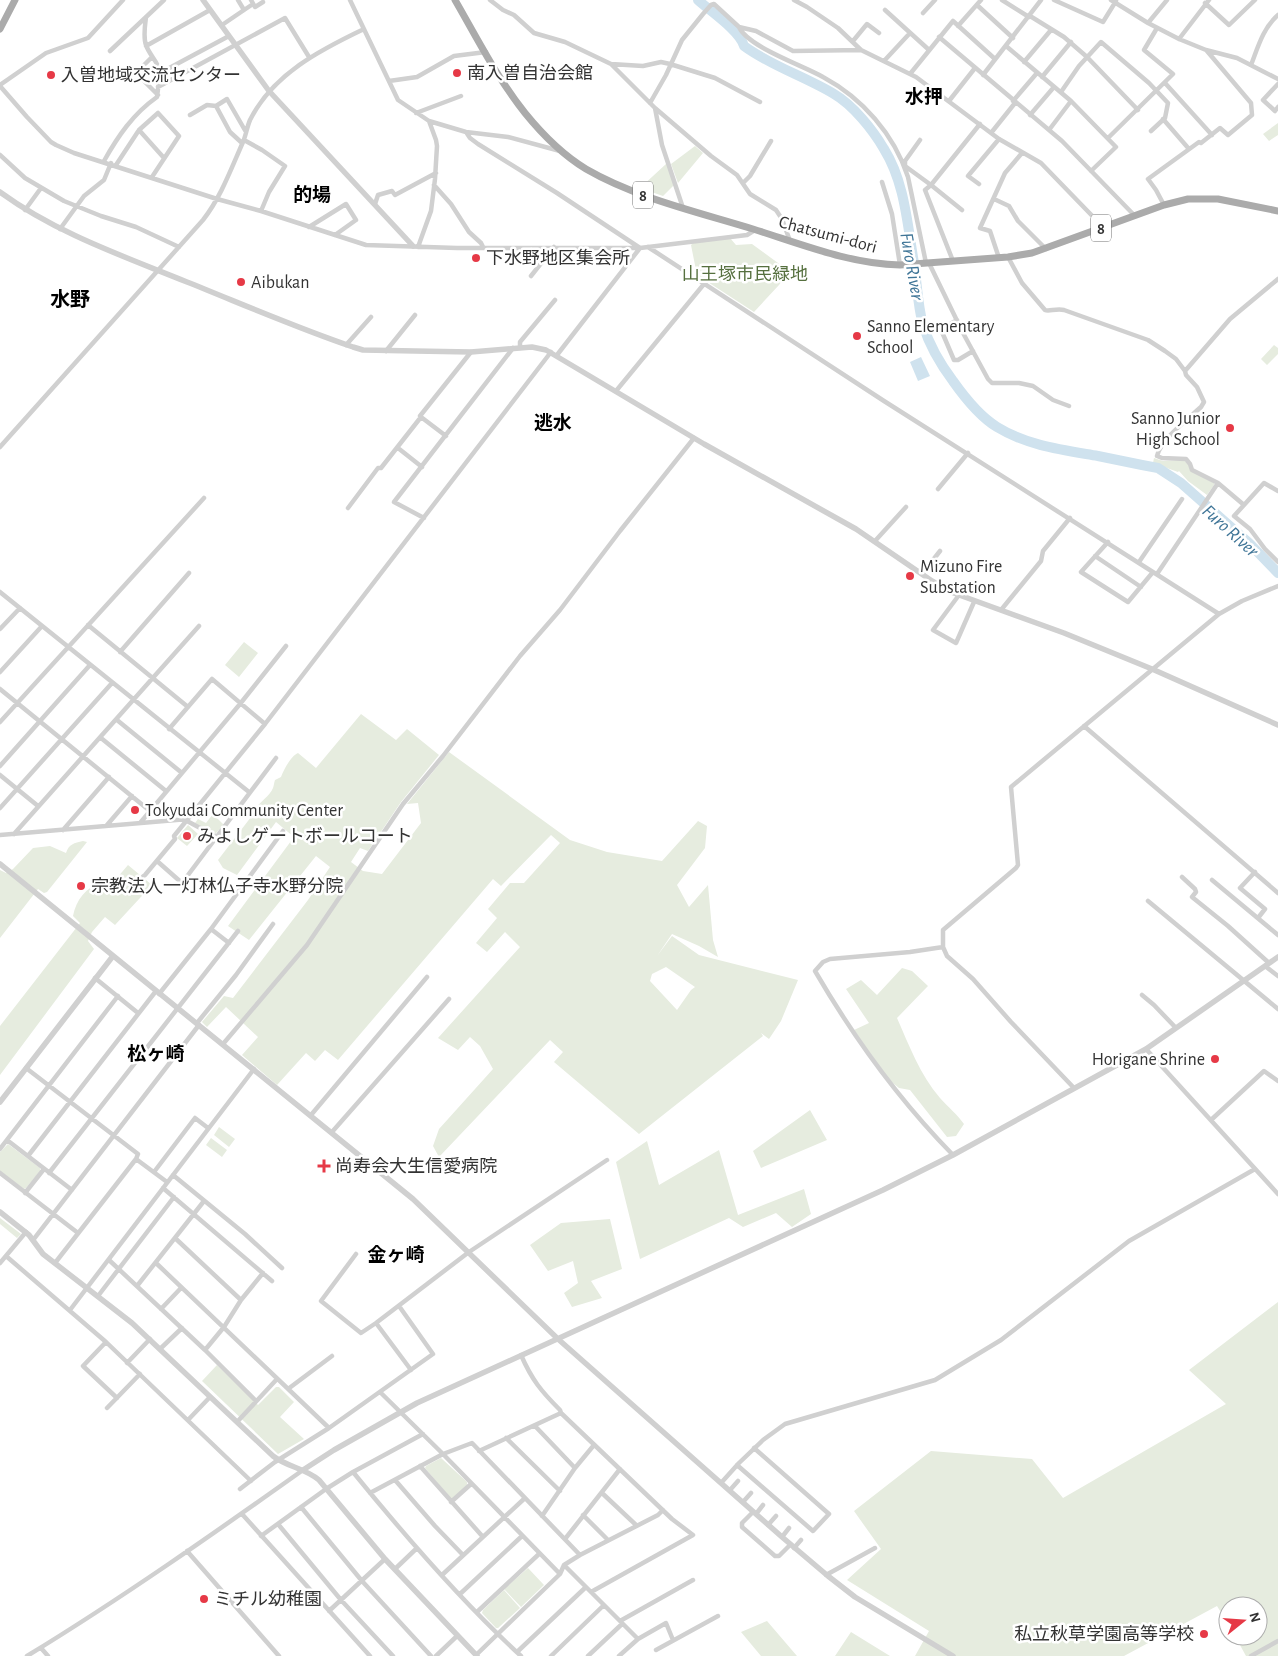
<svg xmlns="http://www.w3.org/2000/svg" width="1278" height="1656" viewBox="0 0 1278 1656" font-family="'Alegreya Sans','Noto Sans JP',sans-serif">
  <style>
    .green { fill: #e6ecdf; fill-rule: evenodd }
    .water { fill: #cfe2ee }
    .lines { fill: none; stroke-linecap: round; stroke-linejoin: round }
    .river { stroke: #cfe2ee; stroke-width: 10 }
    .minor { stroke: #d0d0d0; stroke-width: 4.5 }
    .tertiary { stroke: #d0d0d0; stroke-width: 5.5 }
    .primary { stroke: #ababab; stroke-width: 7 }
    .poi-dot { fill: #e63946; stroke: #fff; stroke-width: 2 }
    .labels { text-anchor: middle; stroke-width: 5; stroke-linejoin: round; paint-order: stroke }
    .shield { fill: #fff; stroke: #707070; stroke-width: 1 }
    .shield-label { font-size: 16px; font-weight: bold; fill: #333 }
    .poi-label { font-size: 18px; fill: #333; stroke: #fff; text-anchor: start }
    .street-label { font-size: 18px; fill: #333; stroke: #fff }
    .park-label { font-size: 18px; fill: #56703f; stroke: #fff }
    .neighbourhood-label { font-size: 19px; font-weight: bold; fill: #000; stroke: #fff }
    .water-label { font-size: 19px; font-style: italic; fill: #3f7597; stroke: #fff }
    .quarter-label { font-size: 20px; font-weight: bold; fill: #000; stroke: #fff }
  </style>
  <rect width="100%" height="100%" fill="#fff"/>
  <!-- green -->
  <path class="green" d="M1278,123v12l-9,6 -6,-7z
    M695,146l8,7 -25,30 -7,-19z
    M666,164h1l8,20 -12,12 -23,-8z
    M730,238l6,7 16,-1 37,27 -10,14 -25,27 -57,-37 -6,-30 2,-2z
    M1274,345l4,3v6l-11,11 -6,-6z
    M1154,458l9,3 20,-1 6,4 2,7 23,12v2l-7,10 -19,-14 -9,-10 -1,1 -25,-9z
    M244,642l14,11 -19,24 -14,-12z
    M361,714l35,26 11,-11 32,26 -38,47 -33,49 -8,-3 -9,14 12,9 19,3 39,-51 -3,-20 -11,1 42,-52 121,88 37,12 55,9 36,-40 9,5 -2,22 -28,37 12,22 19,-22 5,55 5,17 -19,-11 -27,-12 -15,22 15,-20 27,19 99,25 -17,41 -12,18 -8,-6 2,3 -124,98 -85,-72 9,-10 -13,-12 -111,117 -6,-11 6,-17 54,-60 -13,-23 -10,-9 -12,13 -20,-12 82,-91 -15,-15 -18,20 -11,-9 21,-25 -9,-9 22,-26h14l36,-40 -9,-8 -50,51 -8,-7 -155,181 -13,-10 -10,11 -9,-8 -29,32 -35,-30 16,-18 -32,-30 -19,20 -5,-5 22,-26 9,2 75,-98 22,-33 -14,-11 -67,84 -21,-14 66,-89 -18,-15 -39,53 -14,-7 -5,-8 33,-43c3,-12 18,-19 22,-29 1,-3 1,-5 2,-8l6,-3c3,-8 10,-21 17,-24l18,15zM666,967l29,20 -4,3 -14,20 -27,-29 2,-7z
    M213,814l11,11 -9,9 -20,-11 3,-4 8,4z
    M188,825l10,9 -11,12 -10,-8z
    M83,841l4,1 -40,50 -3,1 -6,-4 -38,49v-68l6,3 7,-4 20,-21 17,-2 16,7c3,-9 8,-10 17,-12z
    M128,865l24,20 -37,40 -10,-8 -13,15 -4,9 6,8 -94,126v-49l80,-103 -7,-7c3,-16 13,-29 29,-34l8,4z
    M902,968l10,3 16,15 -31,32c12,27 23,57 43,80 8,9 17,16 24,26l-8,12 -9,1 -37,-47 -11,-2 -11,-9 -34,-49 15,-7 -23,-34 15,-9 16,15z
    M810,1110l17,30 -66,28 -8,-17z
    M219,1127l16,12 -6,8 -15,-12z
    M211,1138l16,12 -5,7 -16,-12z
    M647,1141l12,44 60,-35 19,65 66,-26 7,25 -19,13 -16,-14 -33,14 -14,-9 -89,41 -24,-97z
    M8,1144l32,24v3l-14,17 -2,1 -24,-18v-19z
    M0,1218l21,16 -4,4 -17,-14z
    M610,1219l12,50 -31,12 11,17 -30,9 -8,-14 14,-10 -5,-22 -25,10 -18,-26 31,-22z
    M1278,1302v354h-32l-11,-20h23v-30h-30v18l-11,-18 -93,50h-209l14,-25 -82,-51 34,-31 -27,-38 77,-60 101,8 31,39 163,-94 -37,-34z
    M217,1365l41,40 18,-18h3l15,15 -14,15 24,22 -26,15 -76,-73z
    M441,1458l26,24v3l-14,14h-2l-26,-31 1,-2z
    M528,1568l16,17 -23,22 -17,-18z
    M504,1590l16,18 -22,20h-2l-14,-15 1,-3z
    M767,1621l30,35h-36l-20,-24z
    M851,1632l39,24h-55z"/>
  <!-- water -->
  <path class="water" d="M921,357l9,19 -12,5 -8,-19z"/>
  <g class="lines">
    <!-- river -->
    <path class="river" d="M698,0c12,11 42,31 46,46 27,20 60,30 90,48 19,11 39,36 50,55 20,32 23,72 29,108 4,22 4,46 10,68 6,19 18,40 30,56 12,17 26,35 44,46 31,19 66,23 101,29 15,3 29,6 44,9l16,3 23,15 68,60 29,30"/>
    <!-- minor -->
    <path class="minor" d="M238,0l6,10 9,-6
      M251,0l4,7 8,-5
      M350,0l48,100 31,21 7,19 1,6 -2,33 -4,32 -13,36
      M490,0l13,10 11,5 20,18 31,9 46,22 44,44 56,48 26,19 13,19 26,16 6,9 8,22
      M794,0l13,7 31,21 23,22 55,27 83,62 42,24 62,64
      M1002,0l27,17
      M1054,0l49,22 13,-21
      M1111,0l37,23 31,16 27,11 31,8 41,21
      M1205,3l24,22 26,-25
      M977,5l36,33
      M885,10l43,39
      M923,13l12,-13
      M1030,16l34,21 23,20 51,53
      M146,17c-1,8 -3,20 0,28 3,10 13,17 14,28
      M1148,23l19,-23
      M222,25l22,-15
      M958,26l23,-26
      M739,27c9,20 63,38 84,50 39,21 71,57 85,100l18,86
      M939,37l123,104 72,74
      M1179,39l30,-39
      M853,41l14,-17 12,9
      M146,46l64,-36
      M1006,46l65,55 45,46 -25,24
      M110,51l54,-51
      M152,57l-16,16 22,22
      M884,61l26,-28
      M1024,62l27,-32
      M611,64l32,2 18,-4 9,2 45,14 45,24
      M1251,65c7,-18 12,-37 27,-50
      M910,74l43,-53 42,38
      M983,75l58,-75
      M1042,77l29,-35
      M389,81l28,-4 37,-21 32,-4
      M1165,83l47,52
      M1278,84l-15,16 12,11 3,-4
      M0,85l46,-32 42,-15 35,-38
      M0,86l27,31 24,25 5,3 18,8 143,46 44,12 105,34 91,3h183l107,-13 8,-5
      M158,87l127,-69 24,39
      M1061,92l18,-26 22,-24 48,41 19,20 -3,15 -14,13
      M949,101l26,-33
      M1013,101l24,-28
      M650,103l16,-28 16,-35 21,-26 8,-9 3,-1 25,23 17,4 37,20 68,-1
      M216,106l11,-7 19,33
      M655,108l7,37 21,63
      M416,113l45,-17
      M190,115l17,-10 9,1 14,26 12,11
      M1030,115l24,-28
      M1163,119l26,30
      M429,121l37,11 42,5 52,14
      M139,130l25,28
      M1049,130l22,-29
      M466,132l4,6 8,6 79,49 83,55 -83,107
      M991,133l24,-30
      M1108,138l65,-64 -29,-24 13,-22
      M244,140l18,10 23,16 -16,26 -8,19
      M0,155l25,23 39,23 37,15 35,11 43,20
      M104,161c14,-25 29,-47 53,-64l3,-24 69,-37
      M116,165l23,-35 19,-17 21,23 -27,41
      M905,165v-4l15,-21
      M905,166l26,19 -6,5 28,71
      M882,182l10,32 8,51
      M743,183l7,-7 21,-35
      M979,184l-11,-8 31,-37
      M434,185l17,19 18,28 12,11 2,4
      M994,199l15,7 9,15 28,28
      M375,204l3,-9 14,-4 3,4 41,-22
      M1164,205l-8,-15 -8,-11 51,-37 2,1 19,-15 8,7 24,-20 -1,-12 -44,-52
      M25,210l16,-22
      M962,210l-31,-25 49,-61
      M309,227l37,-23 10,16 -21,15
      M60,229l24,-33 20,-16 7,-17
      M648,247l236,154 335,213
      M1008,257l14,26 23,27c4,2 11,-2 19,0l84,30 17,11 11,8 9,12 1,4 11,12 7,15 -3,5c-13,12 -40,32 -44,49l5,2 24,1 4,5 2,6 26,13 26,22
      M999,258l-9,-27 -10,-3 25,-55 17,-20
      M929,263l34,70 25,46 4,4h27l14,3 20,14 16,6
      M531,276l23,-29
      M957,320l-15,9v3l12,28h4l15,-9
      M346,345l25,-28
      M520,348v-6l35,-42
      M386,351l29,-36
      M1185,371l45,-52 48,-40
      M616,391l88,-107
      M421,417l25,19
      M0,447l203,-227c18,-23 28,-51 40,-78 3,-7 4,-15 7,-22 23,-46 70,-70 114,-91
      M398,448l24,19
      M938,489l30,-36
      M1278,491l-14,-8 -30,33 16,13 15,20 13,13
      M348,508l30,-40h3l40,-51 -1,-1 51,-64
      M424,518l-30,-16 119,-154
      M875,541l31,-34
      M1108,542l-27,30 47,30 25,-30
      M1095,556l46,31
      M1139,562l43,-63
      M922,574l18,-23
      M1157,574l61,-91
      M0,592l249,200
      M959,595l-26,35 23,13 18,-41
      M1001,610l40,-49 2,-10 27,-33
      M88,625l100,82
      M0,629l20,-21
      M120,652l69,-79
      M0,672l42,-46
      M0,689l150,122
      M117,720l65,53
      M0,722l204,-224
      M1084,726l194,167
      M169,729l43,-50 53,45
      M101,738l65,53
      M0,766l90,-101
      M0,775l38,31
      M0,808l112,-125
      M187,821l30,16
      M140,823l100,-119 46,-58
      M107,825l25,-29
      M63,830l46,-53
      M14,834l185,-208
      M0,835l188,-16
      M157,861l25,22 94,-125
      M1255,872l-15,16 25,21 -7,9
      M1182,877l13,12 1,3 -4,5 36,29 41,37
      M1212,880l66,55
      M134,883l11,-8 30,-36 -1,-3 91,-112 286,-372
      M1148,901l130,108
      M211,929l18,14
      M943,947l-33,5 -80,7 -7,3 -8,9c39,67 84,129 138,184
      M1265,966l13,10
      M95,978l43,35
      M159,994l52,-65 72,-98
      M1142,995l12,10 22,23
      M197,1023l39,-48 37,-51
      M223,1044l84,-99 96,-141 40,-48 77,-100 40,-46 60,-79 74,-93
      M1146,1049l132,145
      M26,1068l112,86 -2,5 -81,104
      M1074,1088l-63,-66 -38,-43 -26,-23 -4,-9v-17l73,-62 2,-3 -7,-78 208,-173 23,-13 36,-15
      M311,1115l116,-138
      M1211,1120l53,-49 14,10
      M332,1132l117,-133
      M7,1140l65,50
      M0,1149l118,-153
      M28,1156l128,-165
      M136,1159l31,23
      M154,1172l41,-54 13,10
      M0,1173l78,60
      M49,1173l189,-242
      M173,1175l72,59 37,34
      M163,1188l109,93
      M25,1193l19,-24
      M175,1238l66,62
      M33,1240l166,-215
      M356,1254l-35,47 40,32 15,-10 93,-71 138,-92
      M6,1256l100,86 145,139
      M109,1260l96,90 51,51
      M0,1263l26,-31
      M156,1263l173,165
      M137,1286l67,-85
      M98,1296l76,-99
      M161,1309l20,-21
      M70,1310l184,-241
      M376,1323l35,47
      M106,1342l-23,24 34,32
      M160,1349l22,-21
      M205,1350l19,-23 17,-27 22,-27
      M521,1355c11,25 20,36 39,55l1,3 111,106 21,16 -102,57
      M127,1363l23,-24
      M288,1389l44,-33
      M380,1392l63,62 117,120
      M107,1408l33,-34
      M188,1420l22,-23
      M237,1422l40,-43
      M535,1426l40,42
      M506,1438l54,53
      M479,1451l82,-38
      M737,1465l76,66 16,-17 -75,-66
      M420,1466l63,71
      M353,1472c52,64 107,128 168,184
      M395,1480l40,46 28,29
      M721,1483l18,-20 24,-23 22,-16 150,-44 66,-40 128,-99 126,-72
      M240,1489l35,-27 54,-34 104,-74 -34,-48
      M730,1490l8,-9
      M370,1493l73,-39 29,-11 108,112
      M602,1493l34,32
      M451,1502l20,-18
      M743,1502l8,-9
      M301,1507l61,74 69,75
      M753,1512l-11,11v4l33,29h4l11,-11
      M242,1514l128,142
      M756,1514l7,-9
      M583,1515l25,25
      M542,1516l33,-48 19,-23
      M278,1524l63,76 52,56
      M768,1525l8,-9
      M261,1536l65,-47 27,-17 70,-38
      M782,1537l7,-9
      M565,1539l55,-70
      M794,1548l7,-8
      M187,1551l92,105
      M564,1565l74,74
      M395,1569l22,-21
      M442,1575l83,-77
      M826,1575l49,-27
      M460,1594l62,-58
      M329,1611l56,-52
      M477,1612l62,-58
      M620,1621l73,-41
      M41,1648l7,8
      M656,1650l62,-34
      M517,1652l69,-65
      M476,1655l84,-81 4,-9 16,-10 78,-40 5,-5
      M27,1656c95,-58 186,-122 276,-186
      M436,1656l21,-20
      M551,1656l53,-51
      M588,1656l34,-32
      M619,1656l19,-17 28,-16 7,17
      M1251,1656l27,-15"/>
    <!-- tertiary -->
    <path class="tertiary" d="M203,0l66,91 144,155
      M0,192c56,41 123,64 187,90 55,22 110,46 166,65l10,3 52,1 56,1 61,-5 14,3 158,94 152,85 76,52 19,11 113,41 88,36 126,56
      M0,864l413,335 145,140 224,198 46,39 27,21 98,59
      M0,1102l113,-146
      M0,1212l29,23 14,19 89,69 141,133c14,11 32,12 46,24l66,79 92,97
      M303,1470l31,-20 83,-47 466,-213 70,-35 193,-106 132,-92"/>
    <!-- primary -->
    <path class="primary" d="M455,0c22,38 42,78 70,113 17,21 38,42 61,56 50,29 112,43 167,60 48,15 97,35 147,36l108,-8 24,-4 132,-48 24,-6h30l60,12
      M0,29l15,-29"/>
  </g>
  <!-- markers -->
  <g class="poi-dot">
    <circle cx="457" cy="73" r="5"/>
    <circle cx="51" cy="75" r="5"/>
    <circle cx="476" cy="258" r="5"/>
    <circle cx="241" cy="282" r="5"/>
    <circle cx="857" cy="336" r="5"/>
    <circle cx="1230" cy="428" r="5"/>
    <circle cx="910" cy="576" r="5"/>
    <circle cx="135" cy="810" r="5"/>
    <circle cx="187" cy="836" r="5"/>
    <circle cx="81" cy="886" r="5"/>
    <circle cx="1215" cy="1059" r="5"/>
    <path d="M321.5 1158.5h5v5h5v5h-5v5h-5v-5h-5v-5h5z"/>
    <circle cx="204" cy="1599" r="5"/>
    <circle cx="1204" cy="1634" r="5"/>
  </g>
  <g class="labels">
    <!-- shield labels -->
    <g class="shield">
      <rect x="633" y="181.5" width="20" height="27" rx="4"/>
      <rect x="1091" y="214.5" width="20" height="27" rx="4"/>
    </g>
    <g class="shield-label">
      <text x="643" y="201">8</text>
      <text x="1101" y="234">8</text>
    </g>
    <!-- poi labels -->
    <g class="poi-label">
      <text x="467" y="79">南入曽自治会館</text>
      <text x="61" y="81">入曽地域交流センター</text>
      <text x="486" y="264">下水野地区集会所</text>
      <text x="251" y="288">Aibukan</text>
      <text x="867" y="332">Sanno Elementary<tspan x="867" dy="21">School</tspan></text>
      <text x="1220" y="424" text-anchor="end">Sanno Junior<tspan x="1220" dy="21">High School</tspan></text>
      <text x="920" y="572">Mizuno Fire<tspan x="920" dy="21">Substation</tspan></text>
      <text x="145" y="816">Tokyudai Community Center</text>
      <text x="197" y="842">みよしゲートボールコート</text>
      <text x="91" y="892">宗教法人一灯林仏子寺水野分院</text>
      <text x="1205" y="1065" text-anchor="end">Horigane Shrine</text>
      <text x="335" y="1172">尚寿会大生信愛病院</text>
      <text x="214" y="1605">ミチル幼稚園</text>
      <text x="1194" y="1640" text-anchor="end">私立秋草学園高等学校</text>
    </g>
    <!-- street labels -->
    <g class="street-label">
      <text transform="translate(828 234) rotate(15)" y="6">Chatsumi-dori</text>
    </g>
    <!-- park labels -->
    <g class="park-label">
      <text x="745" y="280">山王塚市民緑地</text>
    </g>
    <!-- neighbourhood labels -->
    <g class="neighbourhood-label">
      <text x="924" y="103">水押</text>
      <text x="312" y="201">的場</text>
      <text x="553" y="429">逃水</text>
      <text x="156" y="1060">松ヶ崎</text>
      <text x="396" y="1261">金ヶ崎</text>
    </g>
    <!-- water labels -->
    <g class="water-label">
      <text transform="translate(913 266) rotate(80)" y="7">Furo River</text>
      <text transform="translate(1231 530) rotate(42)" y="7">Furo River</text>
    </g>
    <!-- quarter labels -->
    <g class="quarter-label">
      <text x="70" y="306">水野</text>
    </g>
  </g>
  <!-- north arrow -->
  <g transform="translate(1243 1621) rotate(73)"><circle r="24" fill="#ffffff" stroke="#adadad"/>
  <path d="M0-4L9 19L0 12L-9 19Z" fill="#e63946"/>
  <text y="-8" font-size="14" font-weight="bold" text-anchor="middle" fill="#333333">N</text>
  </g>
</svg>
